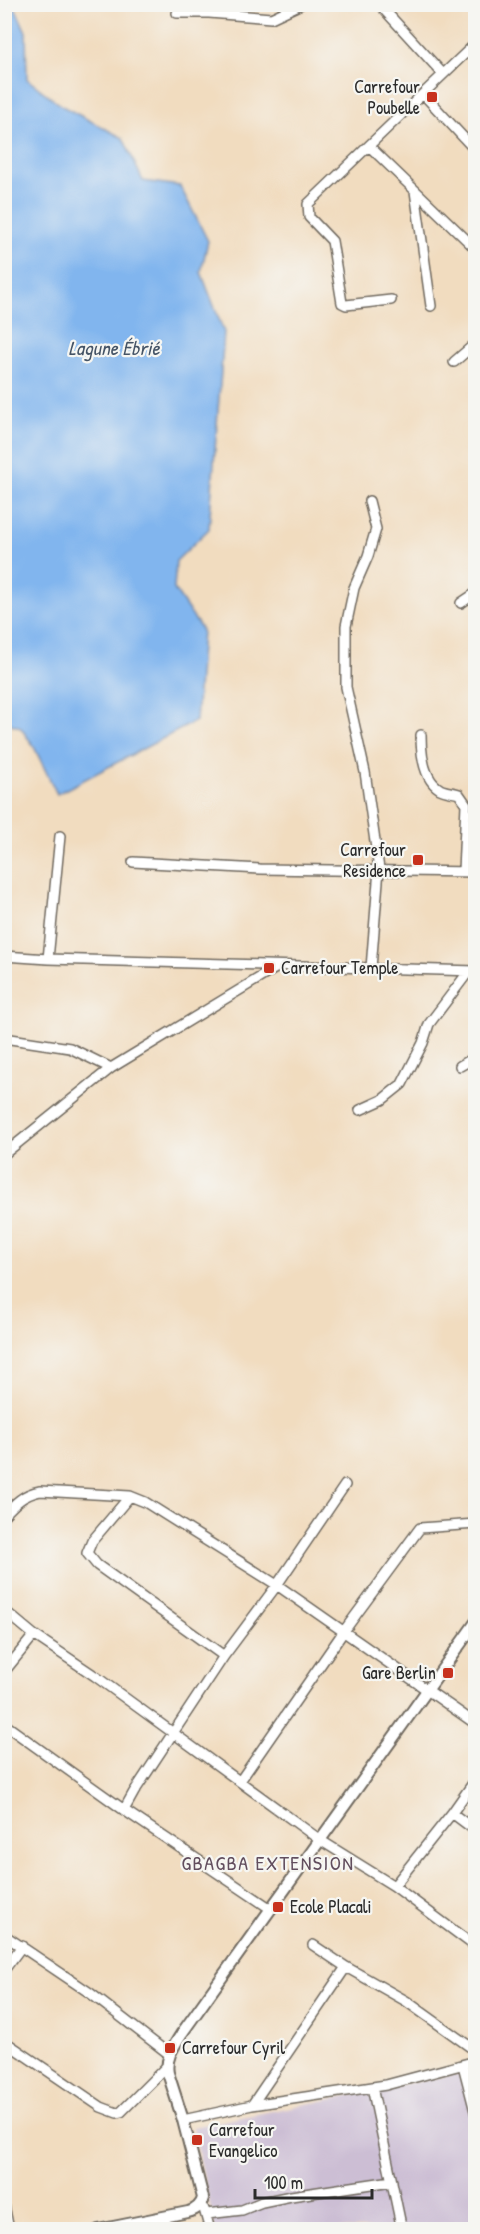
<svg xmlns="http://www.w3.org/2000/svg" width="480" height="2234" viewBox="0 0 480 2234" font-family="'Patrick Hand',sans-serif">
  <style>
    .industrial { fill: #ccbed4 }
    .water { fill: #81b5ee; stroke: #56708c; stroke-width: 1.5 }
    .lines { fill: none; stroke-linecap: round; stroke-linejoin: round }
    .minor-casing { stroke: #70695f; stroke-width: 12 }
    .tertiary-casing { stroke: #70695f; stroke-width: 14 }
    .minor { stroke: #fff; stroke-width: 9 }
    .tertiary { stroke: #fff; stroke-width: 10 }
    .poi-dot { fill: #c8321e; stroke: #f6f6f2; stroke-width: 2 }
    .labels { text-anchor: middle; stroke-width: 4.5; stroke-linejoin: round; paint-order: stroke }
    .poi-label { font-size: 18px; fill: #2b2b2b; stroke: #f6f6f2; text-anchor: start }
    .water-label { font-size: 20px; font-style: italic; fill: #455466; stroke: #f6f6f2 }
    .neighbourhood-label { font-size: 20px; letter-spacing: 1.5px; fill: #624e5e; stroke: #f6f6f2 }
  </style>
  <rect width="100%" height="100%" fill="#f6f6f2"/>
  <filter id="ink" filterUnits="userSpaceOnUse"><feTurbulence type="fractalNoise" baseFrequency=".0167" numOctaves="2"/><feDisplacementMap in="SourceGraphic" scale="12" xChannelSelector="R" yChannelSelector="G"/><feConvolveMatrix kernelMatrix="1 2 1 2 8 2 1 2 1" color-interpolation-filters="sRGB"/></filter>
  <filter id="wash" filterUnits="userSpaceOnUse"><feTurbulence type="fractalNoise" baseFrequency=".008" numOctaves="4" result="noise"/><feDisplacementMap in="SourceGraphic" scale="24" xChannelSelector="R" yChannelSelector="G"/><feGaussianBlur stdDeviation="1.35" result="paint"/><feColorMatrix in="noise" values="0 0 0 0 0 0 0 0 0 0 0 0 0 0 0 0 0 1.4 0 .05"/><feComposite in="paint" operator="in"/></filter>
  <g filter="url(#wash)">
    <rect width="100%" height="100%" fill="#f1dcbf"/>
    <!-- industrial -->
    <path class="industrial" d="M475,2070v159h-260l-22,-102z"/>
    <!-- water -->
    <path class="water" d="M4,5h10l12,27 1,47 35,27 61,32 20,43 37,5 28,55 -7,31 23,60 -15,197 -33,32 -2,28 28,41 -6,91 -139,73 -24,-49 -13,-18 -15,-5z"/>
  </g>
  <g filter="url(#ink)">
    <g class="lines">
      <defs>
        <path id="minor" d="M379,4l64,70
          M177,13h32l62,5 30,-14
          M423,94l53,57
          M369,146l107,103
          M415,191l16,115
          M391,300l-45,5 -4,-2 -10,-62 -23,-24 -1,-13 168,-161
          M454,362l22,-19
          M369,501l7,28 -8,27 -14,32 -8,38v61l19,85 14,97 -8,99
          M461,603l15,-10
          M421,735c0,17 2,44 19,54 6,3 13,3 19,5l7,10 -3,67
          M133,862l127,7 216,3
          M4,956l44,3 428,12
          M48,959l12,-123
          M4,1038l66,10 41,20
          M460,1066l14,-8 2,1
          M360,1110l22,-10 20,-16 21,-41 6,-19 40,-53
          M4,1154l107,-86 168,-102
          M130,1496l-38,45 -5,12 10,12 127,91
          M4,1515c11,-12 20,-21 36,-24l90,5 15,6 132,83 199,139
          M4,1610l30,25 61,41 225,164 74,46 82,61
          M4,1672l30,-37
          M4,1724l120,86
          M240,1781l104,-150 76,-103 56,-4
          M452,1813l24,18
          M394,1886l58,-73 24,-34
          M271,1909l-147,-99 10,-18 90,-136 53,-71 68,-100
          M4,1935l86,58 79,61
          M313,1945l33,22 60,34 70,50
          M4,1970l18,-24
          M4,2041l97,66 16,6 4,-1 46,-46
          M463,2065l13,50
          M372,2087l30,143
          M252,2105l94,-138
          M183,2120l69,-15 134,-20 90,-24
          M4,2205l5,25
          M204,2209l6,21
          M207,2214l35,-4 20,-8 29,-6 101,-15"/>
        <path id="tertiary" d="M98,2230l90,-18c8,-2 13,-6 15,-14l-20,-78 -15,-47c-3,-15 6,-27 14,-40l294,-411"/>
      </defs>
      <!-- minor casing -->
      <use href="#minor" class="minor-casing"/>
      <!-- tertiary casing -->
      <use href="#tertiary" class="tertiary-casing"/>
      <!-- minor -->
      <use href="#minor" class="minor"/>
      <!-- tertiary -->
      <use href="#tertiary" class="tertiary"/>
    </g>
  </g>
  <!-- markers -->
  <g class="poi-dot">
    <rect x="426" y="91" width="12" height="12" rx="3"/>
    <rect x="412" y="854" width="12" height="12" rx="3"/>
    <rect x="263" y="962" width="12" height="12" rx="3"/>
    <rect x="442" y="1667" width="12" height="12" rx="3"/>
    <rect x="272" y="1901" width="12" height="12" rx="3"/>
    <rect x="164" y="2042" width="12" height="12" rx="3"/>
    <rect x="191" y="2134" width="12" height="12" rx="3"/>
  </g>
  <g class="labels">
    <!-- poi labels -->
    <g class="poi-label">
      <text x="420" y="93" text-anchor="end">Carrefour<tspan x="420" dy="21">Poubelle</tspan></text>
      <text x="406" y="856" text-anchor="end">Carrefour<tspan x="406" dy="21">Residence</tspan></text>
      <text x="281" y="974">Carrefour Temple</text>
      <text x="436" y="1679" text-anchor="end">Gare Berlin</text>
      <text x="290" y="1913">Ecole Placali</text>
      <text x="182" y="2054">Carrefour Cyril</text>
      <text x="209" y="2136">Carrefour<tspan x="209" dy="21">Evangelico</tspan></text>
    </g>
    <!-- water labels -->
    <g class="water-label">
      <text x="114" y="355">Lagune Ébrié</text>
    </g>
    <!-- neighbourhood labels -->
    <g class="neighbourhood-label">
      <text x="268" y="1870">GBAGBA EXTENSION</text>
    </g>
  </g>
  <!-- margin -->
  <rect width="480" height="2234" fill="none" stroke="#f6f6f2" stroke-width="24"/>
  <!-- scale -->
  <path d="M255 2189v9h117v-9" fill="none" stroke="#2b2b2b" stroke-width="3"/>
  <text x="264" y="2189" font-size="18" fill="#2b2b2b" stroke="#f6f6f2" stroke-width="4.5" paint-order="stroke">100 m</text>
</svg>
